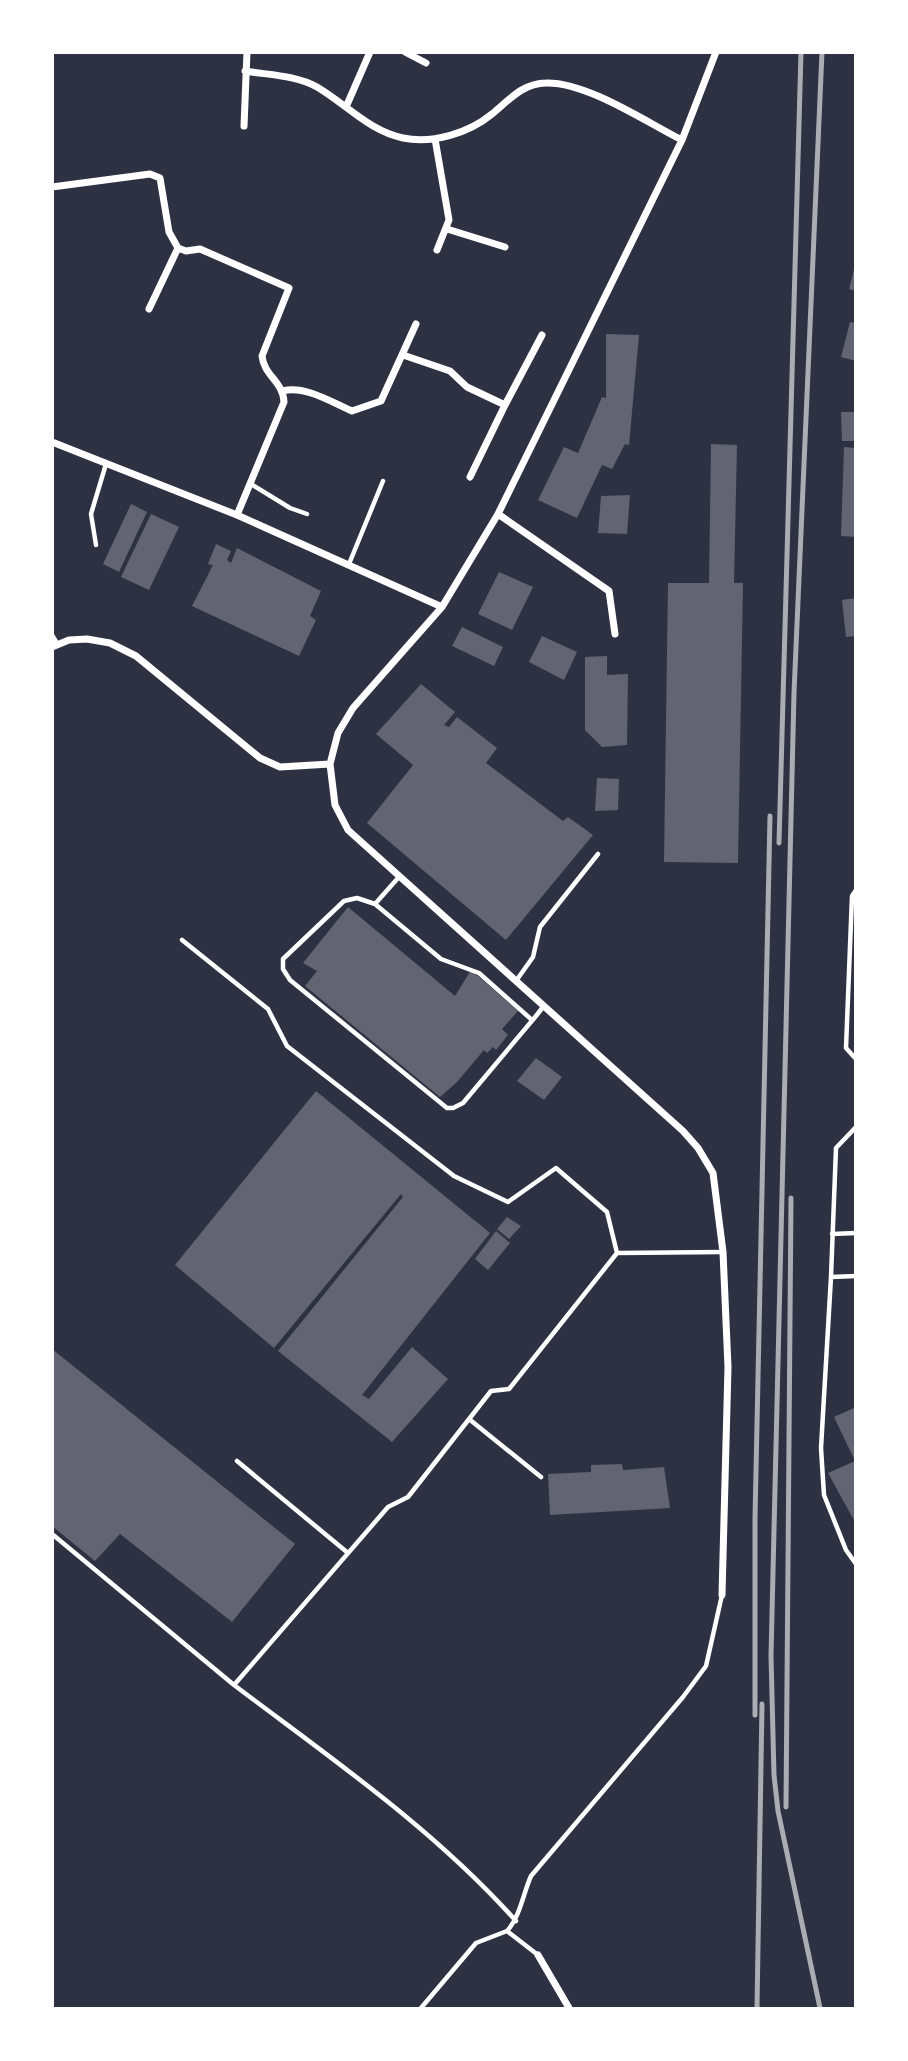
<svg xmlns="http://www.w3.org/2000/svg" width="908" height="2061" viewBox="0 0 908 2061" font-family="'Open Sans',sans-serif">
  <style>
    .building { fill: #626471 }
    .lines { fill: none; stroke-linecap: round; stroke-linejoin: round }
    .service { stroke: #fff; stroke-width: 4.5 }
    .minor { stroke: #fff; stroke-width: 7 }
    .rail { stroke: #abadb3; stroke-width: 5 }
  </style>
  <rect width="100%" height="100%" fill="#2d3142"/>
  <!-- building -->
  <path class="building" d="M855,265l1,1v25l-7,-2z
    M850,322l6,1v38l-15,-4z
    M606,334l33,1 -10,110 -4,-1 -13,25 -10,-4 -25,53 -39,-18 26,-53 14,6 24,-56 4,1z
    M841,412h15v29h-14z
    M711,444l26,1 -3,138h9l-5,280 -74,-1 4,-279h41z
    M844,447l12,1v89l-15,-1z
    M630,495l-3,39 -29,-1 3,-37z
    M131,504l16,8 -28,60 -16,-8z
    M151,514l28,13 -30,63 -28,-13z
    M216,544l15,7 -4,9 4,3 6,-15 84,43 -11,25 6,4 -17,36 -107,-50 21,-41 -5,-1z
    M499,572l34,15 -21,43 -34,-16z
    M856,598v38l-10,1 -4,-37z
    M462,627l41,20 -9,19 -42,-20z
    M542,636l35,16 -13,28 -35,-18z
    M607,656v19l21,-1 -1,71 -25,2 -17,-17v-73z
    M421,684l34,28 -11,13 5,2 8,-10 40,31 -11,15 77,58 5,-4 25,18 -87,105 -139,-117 46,-58 -37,-31z
    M597,778l22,1 -1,31 -23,1z
    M348,907l107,89 16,-26 47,41 -16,18 6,6 -12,15 -3,-3 -6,6 -3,-3 -27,32 -17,15 -135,-111 12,-15 -14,-8z
    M536,1058l26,19 -18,23 -27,-19z
    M316,1091l174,142 -128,162 7,4 43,-52 36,32 -56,63 -114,-91 125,-154 -2,-3 -127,154 -99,-83z
    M507,1217l14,9 -12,13 -12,-10z
    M496,1231l14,12 -22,27 -13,-11z
    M52,1349l243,195 -63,78 -112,-88 -25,27 -43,-35z
    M856,1407v117l-28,-51 27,-12 -21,-44z
    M622,1464l1,6 41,-3 6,41 -120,7 -2,-41 43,-2v-7z"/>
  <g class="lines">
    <!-- service -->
    <path class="service" d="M251,484l39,24 17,6
      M96,545l-5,-31 15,-50
      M349,564l34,-83
      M52,635l6,10
      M856,890l-4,6 -6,152 10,11
      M375,904l23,-26
      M182,940l86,69 19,37 167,130 54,26 48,-34 51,44 10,41
      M516,981l17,-24 7,-30 58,-73
      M532,1020l-53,-47 -38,-14 -66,-55 -18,-6 -13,3 -61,58v10l7,11 157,128h6l10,-5 73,-87 7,-9
      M856,1127l-20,21 -5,129 25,-1
      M832,1234l24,-1
      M831,1277l-10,171 3,47 22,55 10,14
      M469,1419l72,58
      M237,1461l111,92
      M52,1534l182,151 154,-178 20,-10 83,-106 18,-2 108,-136 106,-1
      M234,1685c98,74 200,144 282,236
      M507,1931c13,-14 16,-37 24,-55l152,-179 23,-31 16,-71
      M421,2008l55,-65 31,-12 31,24"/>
    <!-- minor -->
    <path class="minor" d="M405,52l21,11
      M716,52l-34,88 -184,374 -56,93 -89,101 -15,25 -8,31 5,41 13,25 335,301 15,17 15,25 10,79 5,115 -6,228
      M245,71c23,4 51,4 72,16 29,17 52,44 86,51 30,6 66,-5 89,-24 17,-14 31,-31 54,-31 41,-1 100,39 136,57
      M346,107l24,-55
      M244,126l3,-74
      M435,139l14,81 -12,30
      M52,187l98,-13 10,4 9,54 9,16 -29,61
      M447,229l58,18
      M178,248l8,3 14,-2 89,39 -27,68c2,20 21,25 22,46l-47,113
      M403,355l47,16 17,16 38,18 -35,72
      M283,391c22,-6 50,12 69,20l29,-10 35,-77
      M505,405l37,-70
      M52,442l185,73 205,92
      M498,514l111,77 6,43
      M52,647l17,-7 18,-1 23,4 26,13 124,102 20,9 50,-3
      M538,1955l31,53"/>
    <!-- rail -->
    <path class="rail" d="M779,843l22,-791
      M755,1715v-197l15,-702
      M786,1807l5,-609
      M757,2008l5,-304
      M820,2008l-42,-197 -4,-36 -3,-119 23,-963 28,-641"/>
  </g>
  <!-- border -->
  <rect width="908" height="2061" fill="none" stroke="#ffffff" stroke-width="108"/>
</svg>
